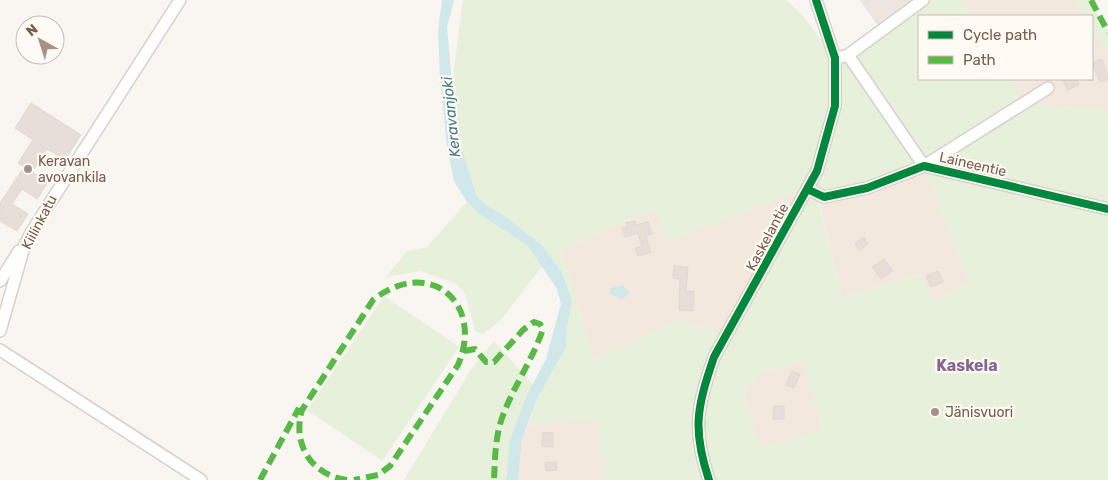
<svg xmlns="http://www.w3.org/2000/svg" width="1108" height="480" viewBox="0 0 1108 480" font-family="Rubik,sans-serif">
  <style>
    .residential { fill: #f2e8de }
    .industrial { fill: #ede5e0 }
    .green { fill: #e7f0db; fill-rule: evenodd }
    .water { fill: #d0e8ea }
    .building { fill: #e6ded7; stroke: #e2d8d2 }
    .lines { fill: none; stroke-linecap: round; stroke-linejoin: round }
    .minor-casing { stroke: #d7d1cb; stroke-width: 14 }
    .minor { stroke: #fefefd; stroke-width: 11 }
    .quiet { stroke: #58b947; stroke-width: 6; stroke-dasharray: 12 6; stroke-linecap: butt }
    .cycleway-casing { stroke: #fffaf3; stroke-width: 11 }
    .cycleway { stroke: #00873e; stroke-width: 8 }
    .poi-dot { fill: #a69286; stroke: #fffaf3; stroke-width: 2 }
    .labels { text-anchor: middle; stroke-width: 4.5; stroke-linejoin: round; paint-order: stroke }
    .poi-label { font-size: 14px; fill: #7a5c4d; stroke: #fffaf3; text-anchor: start }
    .street-label { font-size: 14px; fill: #7a5c4d; stroke: #fffaf3 }
    .water-label { font-size: 15px; font-style: italic; fill: #437c86; stroke: #fffaf3 }
    .quarter-label { font-size: 16px; font-weight: bold; fill: #846695; stroke: #fffaf3 }
  </style>
  <rect width="100%" height="100%" fill="#f9f5f0"/>
  <!-- residential -->
  <path class="residential" d="M962,0h113l10,16h-113z
    M1092,27l16,27v56l-82,-5 -16,-26h82z
    M924,166l45,116 -35,20 -14,-28 -78,23 -25,-104z
    M807,189l-79,144 -54,-12 -80,39 -33,-111 40,-16 6,-5 49,-18 11,31z
    M803,362l20,69 -63,18 -16,-57 18,-21z
    M599,418l4,62h-85l4,-41 6,-14z"/>
  <!-- industrial -->
  <path class="industrial" d="M860,0h54l-36,26z"/>
  <!-- green -->
  <path class="green" d="M463,0h323l17,16 36,47 84,-63h39l10,16h-53v63h91l16,26 82,5v370h-505l-5,-61 -70,6 8,-24 30,-54 1,-20 5,-26 -10,-29 -21,-28 -38,-29 -17,-10 -10,-11 -12,-33 -8,-30 -3,-55zM924,166l45,116 -35,20 -13,-28 -79,23 -24,-98 -14,-3 -76,137 -54,-12 -80,39 -33,-111 40,-16 6,-5 49,-18 10,32 141,-53 17,8zM802,362l21,68 -63,18 -16,-56 18,-21z
    M1075,0h16l17,32v22l-16,-27v-11h-7z
    M467,202l15,14 46,30 15,19 -42,55 -18,14 -8,-3 -10,-37 -8,-10 -37,-13 -34,6 21,-26 19,-3z
    M384,296l75,51 -77,114 -75,-51z
    M494,341l39,44 -7,12 -20,75v8h-102l68,-112z"/>
  <!-- water -->
  <path class="water" d="M442,0h12l-7,27 9,104 20,63 10,11 17,10 38,29 21,28 10,29 -5,26 -1,20 -30,54 -14,38 -4,41h-12l4,-40 16,-43 20,-38 15,-55 -4,-15 -29,-43 -46,-30 -15,-14 -13,-21 -7,-34 -7,-69 -2,-47z
    M623,285l7,9 -9,5 -12,-6 2,-5z"/>
  <!-- building -->
  <path class="building" d="M1102,59l6,20 -8,3 -8,-19z
    M1063,79h14l2,6 -12,5z
    M31,103l50,32 -16,25 -18,-11 -15,23 16,10 -11,17 -15,-10 -10,15 16,10 -11,17 -17,-10v-18l24,-36 -6,-4 15,-23 -18,-12z
    M635,221l1,4 12,-3 4,12 -6,2 5,16 -13,4 -3,-8 7,-2 -4,-13 -13,4 -3,-9 5,-1 -1,-4z
    M864,237l4,7 -9,6 -4,-7z
    M884,259l9,12 -12,8 -9,-12z
    M674,266l14,1 -2,24h8l-1,20 -14,-1 1,-31 -7,-1z
    M938,271l5,11 -12,5 -5,-11z
    M792,371l8,3 -6,14 -8,-3z
    M774,406h10v13h-11z
    M543,432l10,1v14l-11,-1z
    M556,462l1,8 -11,1 -1,-8z"/>
  <g class="lines">
    <defs>
      <path id="minor" d="M848,55l76,111 124,-78
        M841,57l7,-2 75,-55
        M807,189l17,8 43,-9 57,-22 184,43
        M0,281l19,-30
        M0,331l24,-84 8,-16 148,-231
        M0,350l201,130
        M709,480c-17,-51 -12,-73 5,-123l103,-186 18,-65v-48l-19,-58"/>
    </defs>
    <!-- minor casing -->
    <use href="#minor" class="minor-casing"/>
    <!-- minor -->
    <use href="#minor" class="minor"/>
    <!-- quiet -->
    <path class="quiet" d="M1091,0l17,32
      M464,351l11,-2 11,13h8l29,-32 11,-8 6,2 3,5c-11,32 -30,58 -41,89 -7,20 -7,41 -8,62
      M260,480l39,-72
      M347,480c-36,-5 -55,-36 -45,-70l71,-110c55,-44 112,2 85,65l-68,101 -12,9 -24,5"/>
    <defs>
      <path id="cycleway" d="M807,189l17,8 43,-9 57,-22 184,43
        M709,480c-17,-51 -12,-73 5,-123l103,-186 18,-65v-48l-19,-58"/>
    </defs>
    <!-- cycleway casing -->
    <use href="#cycleway" class="cycleway-casing"/>
    <!-- cycleway -->
    <use href="#cycleway" class="cycleway"/>
  </g>
  <!-- markers -->
  <g class="poi-dot">
    <circle cx="28" cy="169" r="5"/>
    <circle cx="935" cy="412" r="5"/>
  </g>
  <g class="labels">
    <!-- poi labels -->
    <g class="poi-label">
      <text x="38" y="166">Keravan<tspan x="38" dy="16">avovankila</tspan></text>
      <text x="945" y="417">Jänisvuori</text>
    </g>
    <!-- street labels -->
    <g class="street-label">
      <text transform="translate(973 164) rotate(13)" y="5">Laineentie</text>
      <text transform="translate(39 222) rotate(-62)" y="5">Kiilinkatu</text>
      <text transform="translate(767 237) rotate(-62)" y="5">Kaskelantie</text>
    </g>
    <!-- water labels -->
    <g class="water-label">
      <text transform="translate(451 117) rotate(-96)" y="5">Keravanjoki</text>
    </g>
    <!-- quarter labels -->
    <g class="quarter-label">
      <text x="967" y="371">Kaskela</text>
    </g>
  </g>
  <!-- legend -->
  <rect x="918" y="15" width="175" height="65" fill="#fffaf3" stroke="#cabbb1"/>
  <rect x="928" y="31" width="25" height="8" fill="#00873e" stroke="#cabbb1"/>
  <text x="963" y="40" font-size="15" fill="#7a5c4d">Cycle path</text>
  <rect x="928" y="56" width="25" height="8" fill="#58b947" stroke="#cabbb1"/>
  <text x="963" y="65" font-size="15" fill="#7a5c4d">Path</text>
  <!-- north arrow -->
  <g transform="translate(40 40) rotate(321)"><circle r="24" fill="#fffaf3" stroke="#cabbb1"/>
  <path d="M0-4L9 19L0 12L-9 19Z" fill="#a69286"/>
  <text y="-8" font-size="14" font-weight="bold" text-anchor="middle" fill="#7a5c4d">N</text>
  </g>
</svg>
